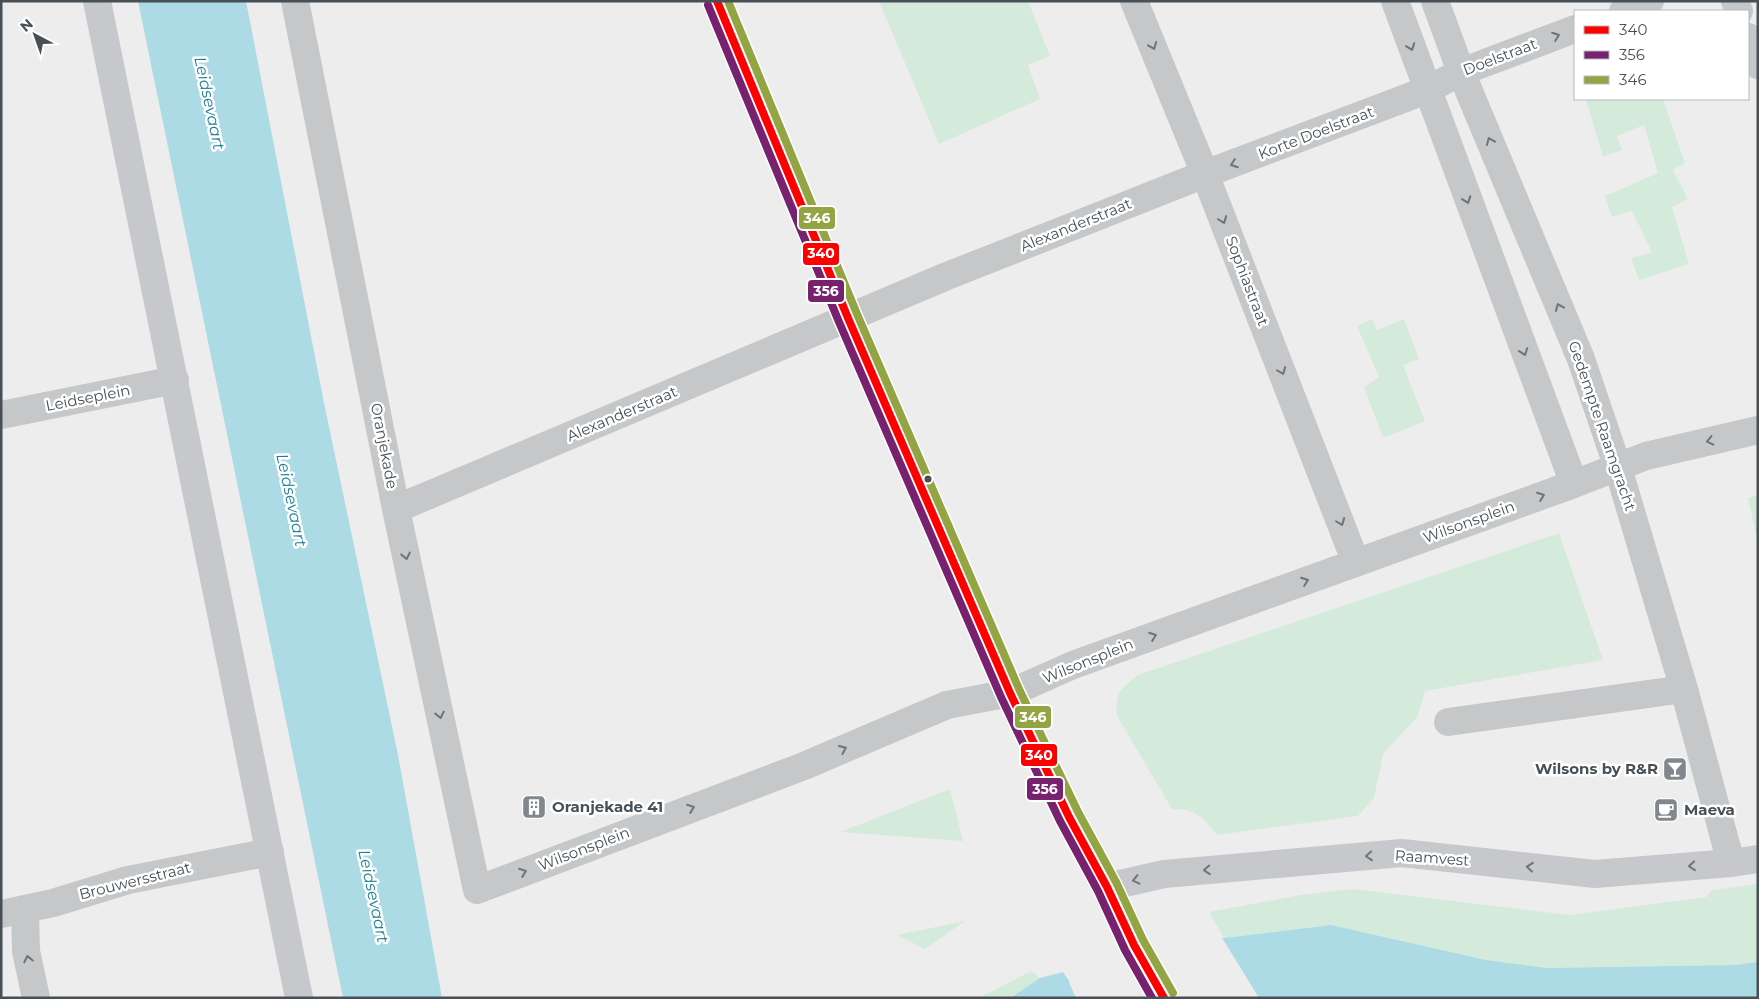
<svg xmlns="http://www.w3.org/2000/svg" width="1759" height="999" viewBox="0 0 1759 999" font-family="Montserrat,sans-serif">
  <style>
    .green { fill: #d4ebdc }
    .water { fill: #acdae5 }
    .pier { fill: #eeeded }
    .lines { fill: none; stroke-linecap: round; stroke-linejoin: round }
    .street { stroke: #c5c7c8; stroke-width: 28 }
    .secondary { stroke: #c6c8cb; stroke-width: 28 }
    .bus-1-casing { stroke: #fff; stroke-width: 11 }
    .bus-2-casing { stroke: #fff; stroke-width: 11 }
    .bus-3-casing { stroke: #fff; stroke-width: 11 }
    .bus-1 { stroke: #f00; stroke-width: 8 }
    .bus-2 { stroke: #77216f; stroke-width: 8 }
    .bus-3 { stroke: #93a543; stroke-width: 8 }
    .oneway { stroke: #6d7479 }
    .oneway2 { stroke: #6d747a }
    .bus-dot { fill: #475057; stroke: #fff; stroke-width: 2 }
    .labels { text-anchor: middle; stroke-width: 5; stroke-linejoin: round; paint-order: stroke }
    .street-label { font-size: 15px; fill: #475057; stroke: #fff }
    .poi-label { font-size: 15px; font-weight: bold; fill: #475057; stroke: #fff; text-anchor: start }
    .water-label { font-size: 16px; font-style: italic; fill: #1b7f96; stroke: #fff }
    .line-badge { stroke: #fff; stroke-width: 2 }
    .badge-label { font-size: 14px; text-anchor: middle; font-weight: bold; fill: #fff }
  </style>
  <rect width="100%" height="100%" fill="#eeeded"/>
  <!-- green -->
  <path class="green" d="M879,1h149l22,55 -22,9 12,34 -101,45z
    M1586,99h77l22,64 -12,7 15,29 -16,8 17,57 -50,16 -8,-22 21,-6 -20,-41 -20,6 -7,-21 53,-23 -14,-48 -27,11 5,14 -19,7z
    M1372,319l5,11 27,-11 15,40 -16,6 22,56 -42,17 -19,-51 15,-10 -22,-51z
    M1758,495v48l-10,-45z
    M1559,533l44,127 -178,31 -7,25 -35,38 -9,44 -16,18 -141,19c-14,-18 -21,-26 -45,-26l-55,-93c-3,-22 4,-28 21,-41z
    M950,789l13,52 -123,-9z
    M1758,884v78l-24,3 -187,3 -61,-8 -155,-35 -107,13 -15,-26 92,-17 52,-6 217,26 136,-18 6,-7z
    M965,921l-40,28 -28,-14z
    M1031,971l9,7 -30,20h-31z"/>
  <!-- water -->
  <path class="water" d="M138,1h108l78,402 74,352 44,243h-99z
    M1331,925l155,35 61,8 187,-3 24,-3v36h-499l-2,-2 -7,2h-240l30,-20 23,-6 8,12 153,-46z"/>
  <!-- pier -->
  <path class="pier" d="M1221,936l38,62h-183l-7,-16z"/>
  <g class="lines">
    <!-- street -->
    <path class="street" d="M295,1l101,508 81,381 327,-124 143,-61 63,-12 63,-28 501,-181 72,-28 112,-26
      M1134,1l71,173 151,389
      M1395,1l179,483
      M1435,1l26,71 120,287 37,109 66,221 47,174
      M1735,1l4,10
      M1623,11l27,-10
      M1748,37l10,28
      M1,415l174,-35
      M396,509l551,-233 258,-102 222,-84 34,-18 114,-43
      M1448,722l236,-33
      M25,910l1,41 10,47
      M1,914l52,-11 75,-23 142,-28"/>
    <!-- secondary -->
    <path class="secondary" d="M97,1l202,997
      M717,1l131,317 162,375 59,124 38,70 27,58 30,53
      M1107,887l57,-13 238,-21 193,21 136,-11 27,-4"/>
    <defs>
      <path id="bus-1" d="M717,1l131,317 162,375 59,124 38,70 27,58 30,53"/>
      <path id="bus-2" d="M708,5l131,317 162,375 59,124 38,70 27,59 27,48"/>
      <path id="bus-3" d="M728,1l129,313 162,375 59,123 38,70 27,58 30,53"/>
    </defs>
    <!-- bus-1 casing -->
    <use href="#bus-1" class="bus-1-casing"/>
    <!-- bus-2 casing -->
    <use href="#bus-2" class="bus-2-casing"/>
    <!-- bus-3 casing -->
    <use href="#bus-3" class="bus-3-casing"/>
    <!-- bus-1 -->
    <use href="#bus-1" class="bus-1"/>
    <!-- bus-2 -->
    <use href="#bus-2" class="bus-2"/>
    <!-- bus-3 -->
    <use href="#bus-3" class="bus-3"/>
  </g>
  <!-- one-way arrows -->
  <defs><path id="oneway-chevron" d="M-2-3.5L2.5 0L-2 3.5" fill="none" stroke-width="1.6" stroke-linecap="round" stroke-linejoin="round" transform="scale(1.25)"/></defs>
  <g class="oneway">
    <use href="#oneway-chevron" transform="translate(1556 36) rotate(-20)"/>
    <use href="#oneway-chevron" transform="translate(1153 46) rotate(68)"/>
    <use href="#oneway-chevron" transform="translate(1411 47) rotate(70)"/>
    <use href="#oneway-chevron" transform="translate(1490 141) rotate(-113)"/>
    <use href="#oneway-chevron" transform="translate(1234 164) rotate(160)"/>
    <use href="#oneway-chevron" transform="translate(1467 200) rotate(70)"/>
    <use href="#oneway-chevron" transform="translate(1223 220) rotate(69)"/>
    <use href="#oneway-chevron" transform="translate(1559 307) rotate(-113)"/>
    <use href="#oneway-chevron" transform="translate(1524 352) rotate(70)"/>
    <use href="#oneway-chevron" transform="translate(1282 371) rotate(69)"/>
    <use href="#oneway-chevron" transform="translate(1710 441) rotate(167)"/>
    <use href="#oneway-chevron" transform="translate(1541 496) rotate(-20)"/>
    <use href="#oneway-chevron" transform="translate(1341 522) rotate(69)"/>
    <use href="#oneway-chevron" transform="translate(406 556) rotate(78)"/>
    <use href="#oneway-chevron" transform="translate(1305 581) rotate(-20)"/>
    <use href="#oneway-chevron" transform="translate(1153 636) rotate(-20)"/>
    <use href="#oneway-chevron" transform="translate(440 715) rotate(78)"/>
    <use href="#oneway-chevron" transform="translate(843 749) rotate(-23)"/>
    <use href="#oneway-chevron" transform="translate(691 808) rotate(-21)"/>
    <use href="#oneway-chevron" transform="translate(523 872) rotate(-21)"/>
    <use href="#oneway-chevron" transform="translate(28 959) rotate(-102)"/>
  </g>
  <g class="oneway2">
    <use href="#oneway-chevron" transform="translate(1369 856) rotate(175)"/>
    <use href="#oneway-chevron" transform="translate(1692 866) rotate(175)"/>
    <use href="#oneway-chevron" transform="translate(1530 867) rotate(-174)"/>
    <use href="#oneway-chevron" transform="translate(1207 870) rotate(176)"/>
    <use href="#oneway-chevron" transform="translate(1136 880) rotate(167)"/>
  </g>
  <!-- icons -->
  <defs>
    <symbol id="bar-square" viewBox="-11 -11 22 22"><rect x="-9" y="-9" width="18" height="18" rx="4" fill="#81878c" stroke="#fff"/><path d="M-6-5H6L.8 .8V4.5H3.5V6h-7V4.5H-.8V.8Z" fill="#fff"/></symbol>
    <symbol id="building-square" viewBox="-11 -11 22 22"><rect x="-9" y="-9" width="18" height="18" rx="4" fill="#81878c" stroke="#fff"/><path d="M-4-6H4V6H1V3H-1V6H-4ZM-2.5-4.3h1.7v1.8h-1.7ZM.8-4.3h1.7v1.8H.8ZM-2.5-1h1.7V.8h-1.7ZM.8-1h1.7V.8H.8Z" fill="#fff"/></symbol>
    <symbol id="cafe-square" viewBox="-11 -11 22 22"><rect x="-9" y="-9" width="18" height="18" rx="4" fill="#81878c" stroke="#fff"/><path d="M-5.5-4.5H6V0H3Q3 3.5 0 3.5H-2.5Q-5.5 3.5-5.5 0ZM3-3.2v2h1.7v-2ZM-6 4.5H4V6H-6Z" fill="#fff"/></symbol>
  </defs>
  <g fill-rule="evenodd">
    <use href="#bar-square" x="1661" y="755" width="28" height="28"/>
    <use href="#building-square" x="520" y="793" width="28" height="28"/>
    <use href="#cafe-square" x="1652" y="796" width="28" height="28"/>
  </g>
  <!-- markers -->
  <circle class="bus-dot" cx="928" cy="479" r="4.5"/>
  <g class="labels">
    <!-- street labels -->
    <g class="street-label">
      <text transform="translate(1500 57) rotate(-21)" y="5">Doelstraat</text>
      <text transform="translate(1316 133) rotate(-21)" y="5">Korte Doelstraat</text>
      <text transform="translate(1076 225) rotate(-22)" y="5">Alexanderstraat</text>
      <text transform="translate(1247 281) rotate(69)" y="5">Sophiastraat</text>
      <text transform="translate(88 398) rotate(-11)" y="5">Leidseplein</text>
      <text transform="translate(622 414) rotate(-23)" y="5">Alexanderstraat</text>
      <text transform="translate(1602 426) rotate(71)" y="5">Gedempte Raamgracht</text>
      <text transform="translate(384 446) rotate(79)" y="5">Oranjekade</text>
      <text transform="translate(1469 522) rotate(-20)" y="5">Wilsonsplein</text>
      <text transform="translate(1088 661) rotate(-22)" y="5">Wilsonsplein</text>
      <text transform="translate(584 849) rotate(-21)" y="5">Wilsonsplein</text>
      <text transform="translate(1432 858) rotate(4)" y="5">Raamvest</text>
      <text transform="translate(135 881) rotate(-14)" y="5">Brouwersstraat</text>
    </g>
    <!-- poi labels -->
    <g class="poi-label">
      <text x="1658" y="774" text-anchor="end">Wilsons by R&amp;R</text>
      <text x="552" y="812">Oranjekade 41</text>
      <text x="1684" y="815">Maeva</text>
    </g>
    <!-- water labels -->
    <g class="water-label">
      <text transform="translate(210 103) rotate(78)" y="6">Leidsevaart</text>
      <text transform="translate(292 500) rotate(78)" y="6">Leidsevaart</text>
      <text transform="translate(374 896) rotate(78)" y="6">Leidsevaart</text>
    </g>
  </g>
  <g class="line-badge">
    <rect x="798" y="206" width="38" height="24" rx="5" fill="#93a543"/>
    <rect x="802" y="242" width="38" height="24" rx="5" fill="#f00"/>
    <rect x="807" y="279" width="38" height="24" rx="5" fill="#77216f"/>
    <rect x="1014" y="705" width="38" height="24" rx="5" fill="#93a543"/>
    <rect x="1020" y="743" width="38" height="24" rx="5" fill="#f00"/>
    <rect x="1026" y="777" width="38" height="24" rx="5" fill="#77216f"/>
  </g>
  <g class="badge-label">
    <text x="817" y="223">346</text>
    <text x="821" y="258">340</text>
    <text x="826" y="296">356</text>
    <text x="1033" y="722">346</text>
    <text x="1039" y="760">340</text>
    <text x="1045" y="794">356</text>
  </g>
  <!-- border -->
  <rect width="1759" height="999" fill="none" stroke="#475057" stroke-width="5"/>
  <!-- legend -->
  <rect x="1574" y="10" width="175" height="90" fill="#ffffff" stroke="#b5b9bc"/>
  <rect x="1584" y="26" width="25" height="8" fill="#ff0000" stroke="#b5b9bc"/>
  <text x="1619" y="35" font-size="15" fill="#475057">340</text>
  <rect x="1584" y="51" width="25" height="8" fill="#77216f" stroke="#b5b9bc"/>
  <text x="1619" y="60" font-size="15" fill="#475057">356</text>
  <rect x="1584" y="76" width="25" height="8" fill="#93a543" stroke="#b5b9bc"/>
  <text x="1619" y="85" font-size="15" fill="#475057">346</text>
  <!-- north arrow -->
  <g transform="translate(35 35) rotate(319)" stroke="#ffffff" stroke-width="4" paint-order="stroke">
  <path d="M0-4L9 19L0 12L-9 19Z" fill="#475057"/>
  <text y="-8" font-size="14" font-weight="bold" text-anchor="middle" fill="#475057">N</text>
  </g>
</svg>
